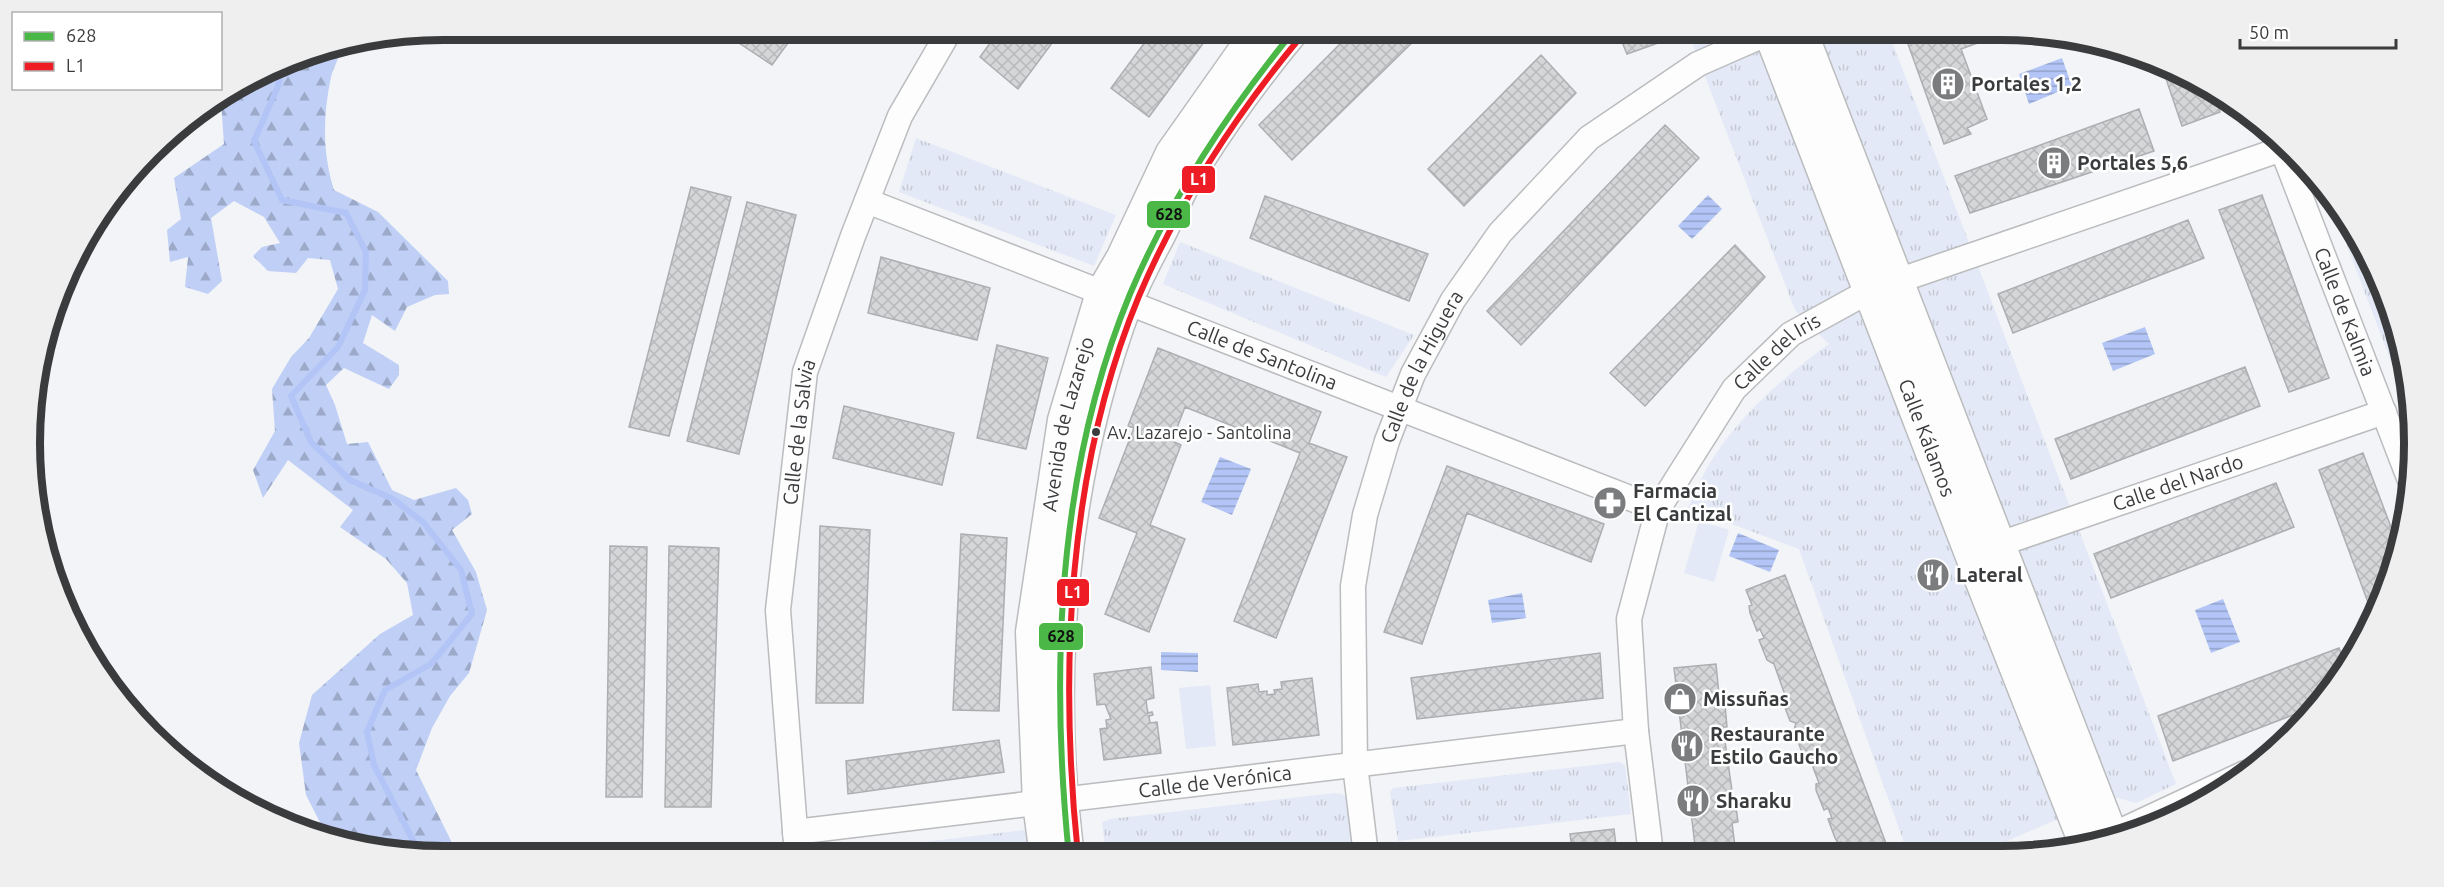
<svg xmlns="http://www.w3.org/2000/svg" width="2444" height="887" viewBox="0 0 2444 887" font-family="Ubuntu,sans-serif">
  <style>
    .forest { fill: url(#forest-firs) }
    .park { fill: url(#park-tufts) }
    .pitch { fill: #e3e9f6 }
    .water { fill: url(#water-rules) }
    .lines { fill: none; stroke-linecap: round; stroke-linejoin: round }
    .stream { stroke: #b2c5f6; stroke-width: 6 }
    .building { fill: url(#building-cross-hatch); stroke: #adaeb1; stroke-width: 1.5 }
    .minor-casing { stroke: #bbbcbe; stroke-width: 27 }
    .tertiary-casing { stroke: #bbbcbe; stroke-width: 33 }
    .secondary-casing { stroke: #bbbcbe; stroke-width: 36 }
    .minor { stroke: #fdfdfe; stroke-width: 24 }
    .tertiary { stroke: #fdfdfe; stroke-width: 30 }
    .secondary { stroke: #fdfdfe; stroke-width: 33 }
    .bus-1-casing { stroke: #fff; stroke-width: 10 }
    .bus-2-casing { stroke: #fff; stroke-width: 10 }
    .bus-1 { stroke: #4ab747; stroke-width: 6 }
    .bus-2 { stroke: #ee1c25; stroke-width: 6 }
    .bus-dot { fill: #3a3b3d; stroke: #fff; stroke-width: 2 }
    .labels { text-anchor: middle; stroke-width: 5; stroke-linejoin: round; paint-order: stroke }
    .bus-label { font-size: 18px; fill: #3a3b3d; stroke: #fff; text-anchor: start }
    .poi-label { font-size: 20px; font-weight: bold; fill: #3a3b3d; stroke: #fff; text-anchor: start }
    .street-label { font-size: 20px; fill: #3a3b3d; stroke: #fff }
    .rim { fill: none; stroke: #3a3b3d; stroke-width: 8 }
    .line-badge { stroke: #fff; stroke-width: 2 }
    .badge-label { font-size: 16px; text-anchor: middle; font-weight: bold; fill: #fff }
    .pale-badge-label { font-size: 16px; text-anchor: middle; font-weight: bold; fill: #111 }
  </style>
  <defs>
    <pattern id="forest-firs" width="22" height="20" patternUnits="userSpaceOnUse" patternTransform="scale(1.5)"><rect width="22" height="20" fill="#bfcff5"/><path d="M5 1l3.5 6h-7zM16 11l3.5 6h-7z" fill="#9ca9c8"/></pattern>
    <pattern id="park-tufts" width="24" height="20" patternUnits="userSpaceOnUse" patternTransform="scale(1.5)"><rect width="24" height="20" fill="#e3e9f6"/><path d="M3 7l-1-3M5 7V3M7 7l1-3M15 17l-1-3M17 17v-4M19 17l1-3" fill="none" stroke="#c4c9d4"/></pattern>
    <pattern id="water-rules" width="6" height="5" patternUnits="userSpaceOnUse" patternTransform="scale(1.5)"><rect width="6" height="5" fill="#b2c5f6"/><path d="M0 2.5h6" fill="none" stroke="#92a1c8"/></pattern>
    <pattern id="building-cross-hatch" width="8" height="8" patternUnits="userSpaceOnUse" patternTransform="scale(1.5)"><rect width="8" height="8" fill="#d4d6d8"/><path d="M0 0l8 8M0 8l8-8" fill="none" stroke="#b7b9ba"/></pattern>
  </defs>
  <rect width="100%" height="100%" fill="#f2f4f7"/>
  <!-- forest -->
  <path class="forest" d="M340,45c1,12 -6,20 -9,32 -8,38 -9,75 3,113l44,22 70,69 1,13 -14,1 -28,12 -12,24 -23,-16 -9,28 36,22v10l-10,14 -45,-21 -18,17 9,20 12,39 21,-2 24,48 22,10 42,-12 12,12 4,14 -20,16 24,42 11,38 -18,63 -19,23 -18,32 -16,42 43,87 -122,-14 -8,-3 -23,-45 -7,-52 13,-48 68,-61 33,-19 -6,-32 -21,-24 -46,-32 13,-17 -65,-50 -25,38 -10,-28 22,-39 -3,-42 19,-32 18,-19 29,-49 -8,-29 -22,-2 -12,15 -28,-2 -15,-15 9,-9 18,-4 -16,-26 -30,-16 -23,17 11,63 -14,13 -23,-7 3,-30 -18,5 -3,-32 14,-11 -7,-41 50,-34 -3,-43 65,-40z"/>
  <!-- park -->
  <path class="park" d="M1888,31l288,753 -40,19 -25,-7 -134,58h-69l-109,-305 -111,-41c8,-17 15,-35 25,-50 31,-47 71,-81 116,-114l-34,-34 -107,-278z
    M916,138l200,77 -22,51 -195,-74z
    M2327,193c10,14 21,27 30,41 29,45 52,127 54,180z
    M1180,242l234,93 -28,42 -223,-93z
    M1619,762l6,3 6,49 -233,27 -8,-49 3,-4z
    M1335,793l7,1 5,5 7,46 -79,10 -169,1 -4,-34 8,-3z
    M1025,830l7,4 3,22h-208l29,-6z"/>
  <!-- pitch -->
  <path class="pitch" d="M1699,521l30,9 -15,52 -30,-9z
    M1210,685l6,61 -30,3 -7,-61z"/>
  <!-- water -->
  <path class="water" d="M2062,58l10,28 -43,18 -10,-30z
    M1708,195l14,14 -30,30 -14,-13z
    M2145,327l10,27 -42,17 -11,-28z
    M1220,457l31,12 -19,46 -31,-13z
    M1738,533l41,17 -9,22 -41,-16z
    M1522,593l4,25 -34,5 -4,-23z
    M2223,599l17,43 -29,11 -16,-43z
    M1161,652l37,1v19l-37,-2z"/>
  <g class="lines">
    <!-- stream -->
    <path class="stream" d="M282,64l-4,22 -24,55 28,59 64,13 20,39 -1,38 -27,57 -47,49 20,46 39,38 43,19 30,23 38,48 11,44 -41,50 -46,26 -18,42 7,33 46,89"/>
  </g>
  <!-- building -->
  <path class="building" d="M1903,30l108,1 -50,18 26,70 -20,9 4,6 -27,10z
    M1618,32h55l2,5 -48,17z
    M1351,33h71l-130,127 -33,-35z
    M1151,34h59l-61,83 -38,-29z
    M996,35h62l-40,54 -38,-32z
    M735,36h58l-21,29 -39,-26z
    M1541,55l35,38 -112,113 -36,-37z
    M2161,64l22,8 31,19 6,21 -38,14z
    M2139,109l15,42 -184,62 -15,-37z
    M1665,125l34,33 -178,187 -34,-34z
    M691,187l40,10 -62,239 -40,-9z
    M2262,195l67,183 -40,14 -70,-182z
    M1265,196l163,58 -19,47 -159,-63z
    M747,202l49,13 -57,239 -52,-13z
    M2188,220l16,38 -191,75 -15,-39z
    M1735,245l30,32 -120,129 -35,-33z
    M881,257l109,31 -13,52 -109,-27z
    M997,345l51,13 -22,91 -49,-11z
    M1158,348l163,64 -12,31 38,14 -71,181 -42,-17 66,-168 -115,-46 -13,34 9,4 -31,80 35,14 -36,93 -44,-18 32,-81 -38,-15 35,-90 -6,-2z
    M2245,367l15,39 -189,73 -16,-40z
    M844,406l110,27 -12,52 -109,-27z
    M2363,453l37,98 -27,65 -54,-146z
    M1447,466l157,58 -13,38 -124,-49 -45,131 -38,-12z
    M2276,483l18,44 -183,71 -17,-44z
    M820,526l50,4 -7,173h-47z
    M961,534l46,4 -8,173 -46,-1z
    M610,546l37,1 -5,250h-36z
    M669,546l50,2 -8,259h-46z
    M1941,564l5,14 -21,8 -6,-14z
    M1785,575l105,279h-44l-5,-12 -3,1 -3,-5 -7,-19 4,-1 -4,-10 -4,2 -8,-20v-6l3,-1 -11,-29 -3,1 -4,-5 -7,-20 2,-7 -6,-2 -7,-19 -1,-6 3,-1 -11,-31 -7,-4 -8,-20 5,-2 -4,-9 -3,2 -7,-18 -1,-7 3,-1 -6,-15z
    M2339,648l7,18 -35,42 -138,53 -15,-45z
    M1600,653l3,45 -186,21 -6,-41z
    M1716,664l4,41h5l2,22h-4l9,64 -2,6 5,3 3,22 -6,1 4,31h-40l-22,-186z
    M1151,667l3,31 -8,2 1,8 1,5 4,-1 1,3 -4,1 1,7 7,-1 4,31 -57,7 -4,-31 7,-1 -1,-8 5,-1 -6,-15 -8,1 -3,-31z
    M1312,678l7,57 -86,10 -6,-57 31,-4 1,8 8,-1v4l8,-1 -1,-4 8,-1 -1,-7z
    M999,740l5,32 -156,22 -2,-33z
    M1614,829l3,25h-44l-3,-20z
    M1449,847l1,8h-44v-3z"/>
  <g class="lines">
    <defs>
      <g id="minor">
        <path id="s1" d="M2279,141l132,342"/>
        <path id="s2" d="M867,201l791,308"/>
        <path id="s3" d="M1985,549l399,-137"/>
        <path id="s4" d="M795,832l841,-101"/>
        <path d="M2108,837l137,-64"/>
        <path id="s5" d="M1651,854l-15,-123 -7,-112 29,-110 76,-120 57,-55 80,-44 411,-141"/>
        <path id="s6" d="M1366,855l-11,-90 -2,-179 12,-71 22,-74 26,-67 40,-74 47,-67 89,-95 109,-74 75,-33"/>
        <path id="s7" d="M797,856l-19,-246 27,-238 48,-136 47,-120 47,-81"/>
      </g>
      <g id="tertiary">
        <path id="s8" d="M1045,856l-7,-53 -7,-171 32,-212 38,-127 21,-36 49,-104 84,-119"/>
        <path d="M1069,856c-24,-182 -6,-382 58,-553 9,-24 22,-47 34,-70 11,-22 21,-47 35,-68 29,-46 61,-90 96,-132"/>
      </g>
      <g id="secondary">
        <path id="s9" d="M1770,31l202,524 114,289"/>
        <path d="M1800,31l311,805"/>
      </g>
    </defs>
    <!-- minor casing -->
    <use href="#minor" class="minor-casing"/>
    <!-- tertiary casing -->
    <use href="#tertiary" class="tertiary-casing"/>
    <!-- secondary casing -->
    <use href="#secondary" class="secondary-casing"/>
    <!-- minor -->
    <use href="#minor" class="minor"/>
    <!-- tertiary -->
    <use href="#tertiary" class="tertiary"/>
    <!-- secondary -->
    <use href="#secondary" class="secondary"/>
    <defs>
      <path id="bus-1" d="M1069,856c-19,-187 -12,-386 61,-562 40,-95 97,-181 162,-261"/>
      <path id="bus-2" d="M1078,855c-19,-183 -11,-386 61,-559 40,-94 95,-179 160,-257"/>
    </defs>
    <!-- bus-1 casing -->
    <use href="#bus-1" class="bus-1-casing"/>
    <!-- bus-2 casing -->
    <use href="#bus-2" class="bus-2-casing"/>
    <!-- bus-1 -->
    <use href="#bus-1" class="bus-1"/>
    <!-- bus-2 -->
    <use href="#bus-2" class="bus-2"/>
  </g>
  <!-- icons -->
  <defs>
    <symbol id="building-disc" viewBox="-11 -11 22 22"><circle r="9.5" fill="#7a7c7e" stroke="#fff"/><path d="M-4-6H4V6H1V3H-1V6H-4ZM-2.5-4.3h1.7v1.8h-1.7ZM.8-4.3h1.7v1.8H.8ZM-2.5-1h1.7V.8h-1.7ZM.8-1h1.7V.8H.8Z" fill="#fff"/></symbol>
    <symbol id="pharmacy-disc" viewBox="-11 -11 22 22"><circle r="9.5" fill="#7a7c7e" stroke="#fff"/><path d="M-2-6h4v4h4v4h-4v4h-4v-4h-4v-4h4Z" fill="#fff"/></symbol>
    <symbol id="restaurant-disc" viewBox="-11 -11 22 22"><circle r="9.5" fill="#7a7c7e" stroke="#fff"/><path d="M-5-6h1v4h1v-4h1v4h1v-4h1v5L-1.5 .5V6h-2V.5L-5-1ZM5-6V6H3V1.5H1.5Q1.5-4 5-6Z" fill="#fff"/></symbol>
    <symbol id="shop-disc" viewBox="-11 -11 22 22"><circle r="9.5" fill="#7a7c7e" stroke="#fff"/><path d="M-5-2.5h2.3a2.7 3.5 0 0 1 5.4 0H5L5.5 6h-11ZM-1.5-2.5h3a1.5 2.3 0 0 0-3 0Z" fill="#fff"/></symbol>
  </defs>
  <g fill-rule="evenodd">
    <use href="#building-disc" x="1929" y="65" width="38" height="38"/>
    <use href="#building-disc" x="2035" y="144" width="38" height="38"/>
    <use href="#pharmacy-disc" x="1591" y="484" width="38" height="38"/>
    <use href="#restaurant-disc" x="1914" y="556" width="38" height="38"/>
    <use href="#shop-disc" x="1661" y="680" width="38" height="38"/>
    <use href="#restaurant-disc" x="1668" y="727" width="38" height="38"/>
    <use href="#restaurant-disc" x="1674" y="782" width="38" height="38"/>
  </g>
  <!-- markers -->
  <circle class="bus-dot" cx="1096" cy="432" r="5"/>
  <g class="labels">
    <!-- bus labels -->
    <g class="bus-label">
      <text x="1107" y="439">Av. Lazarejo - Santolina</text>
    </g>
    <!-- poi labels -->
    <g class="poi-label">
      <text x="1971" y="91">Portales 1,2</text>
      <text x="2077" y="170">Portales 5,6</text>
      <text x="1633" y="498">Farmacia<tspan x="1633" dy="23">El Cantizal</tspan></text>
      <text x="1956" y="582">Lateral</text>
      <text x="1703" y="706">Missuñas</text>
      <text x="1710" y="741">Restaurante<tspan x="1710" dy="23">Estilo Gaucho</tspan></text>
      <text x="1716" y="808">Sharaku</text>
    </g>
    <!-- street labels -->
    <g class="street-label">
      <text dy="7" stroke="none"><textPath href="#s1" startOffset="183">Calle de Kalmia</textPath></text>
      <text dy="7" stroke="none"><textPath href="#s2" startOffset="424">Calle de Santolina</textPath></text>
      <text dy="7" stroke="none"><textPath href="#s5" startOffset="549">Calle del Iris</textPath></text>
      <text dy="7" stroke="none"><textPath href="#s6" startOffset="501">Calle de la Higuera</textPath></text>
      <text dy="7" stroke="none"><textPath href="#s8" startOffset="436">Avenida de Lazarejo</textPath></text>
      <text dy="7" stroke="none"><textPath href="#s7" startOffset="426">Calle de la Salvia</textPath></text>
      <text dy="7" stroke="none"><textPath href="#s9" startOffset="436">Calle Kálamos</textPath></text>
      <text dy="7" stroke="none"><textPath href="#s3" startOffset="204">Calle del Nardo</textPath></text>
      <text dy="7" stroke="none"><textPath href="#s4" startOffset="423">Calle de Verónica</textPath></text>
    </g>
  </g>
  <!-- crop -->
  <path d="M0 0H2444V887H0ZM443 40H2001A403 403 0 0 1 2404 443V443A403 403 0 0 1 2001 846H443A403 403 0 0 1 40 443V443A403 403 0 0 1 443 40Z" fill="#efefef" fill-rule="evenodd"/>
  <path class="rim" d="M443 40H2001A403 403 0 0 1 2404 443V443A403 403 0 0 1 2001 846H443A403 403 0 0 1 40 443V443A403 403 0 0 1 443 40Z"/>
  <g class="line-badge">
    <rect x="1181" y="165" width="35" height="29" rx="6" fill="#ee1c25"/>
    <rect x="1146" y="200" width="45" height="29" rx="6" fill="#4ab747"/>
    <rect x="1056" y="578" width="34" height="29" rx="6" fill="#ee1c25"/>
    <rect x="1038" y="622" width="46" height="29" rx="6" fill="#4ab747"/>
  </g>
  <g class="badge-label">
    <text x="1199" y="185">L1</text>
    <text x="1073" y="598">L1</text>
  </g>
  <g class="pale-badge-label">
    <text x="1169" y="220">628</text>
    <text x="1061" y="642">628</text>
  </g>
  <!-- legend -->
  <rect x="12" y="12" width="210" height="78" fill="#ffffff" stroke="#b0b1b1" stroke-width="1.5"/>
  <rect x="24" y="32" width="30" height="9" fill="#4ab747" stroke="#b0b1b1" stroke-width="1.5"/>
  <text x="66" y="42" font-size="18" fill="#3a3b3d">628</text>
  <rect x="24" y="62" width="30" height="9" fill="#ee1c25" stroke="#b0b1b1" stroke-width="1.5"/>
  <text x="66" y="72" font-size="18" fill="#3a3b3d">L1</text>
  <!-- scale -->
  <path d="M2240 39v9h156v-9" fill="none" stroke="#3a3b3d" stroke-width="3"/>
  <text x="2249" y="39" font-size="18" fill="#3a3b3d" stroke="#ffffff" stroke-width="4.5" paint-order="stroke">50 m</text>
</svg>
